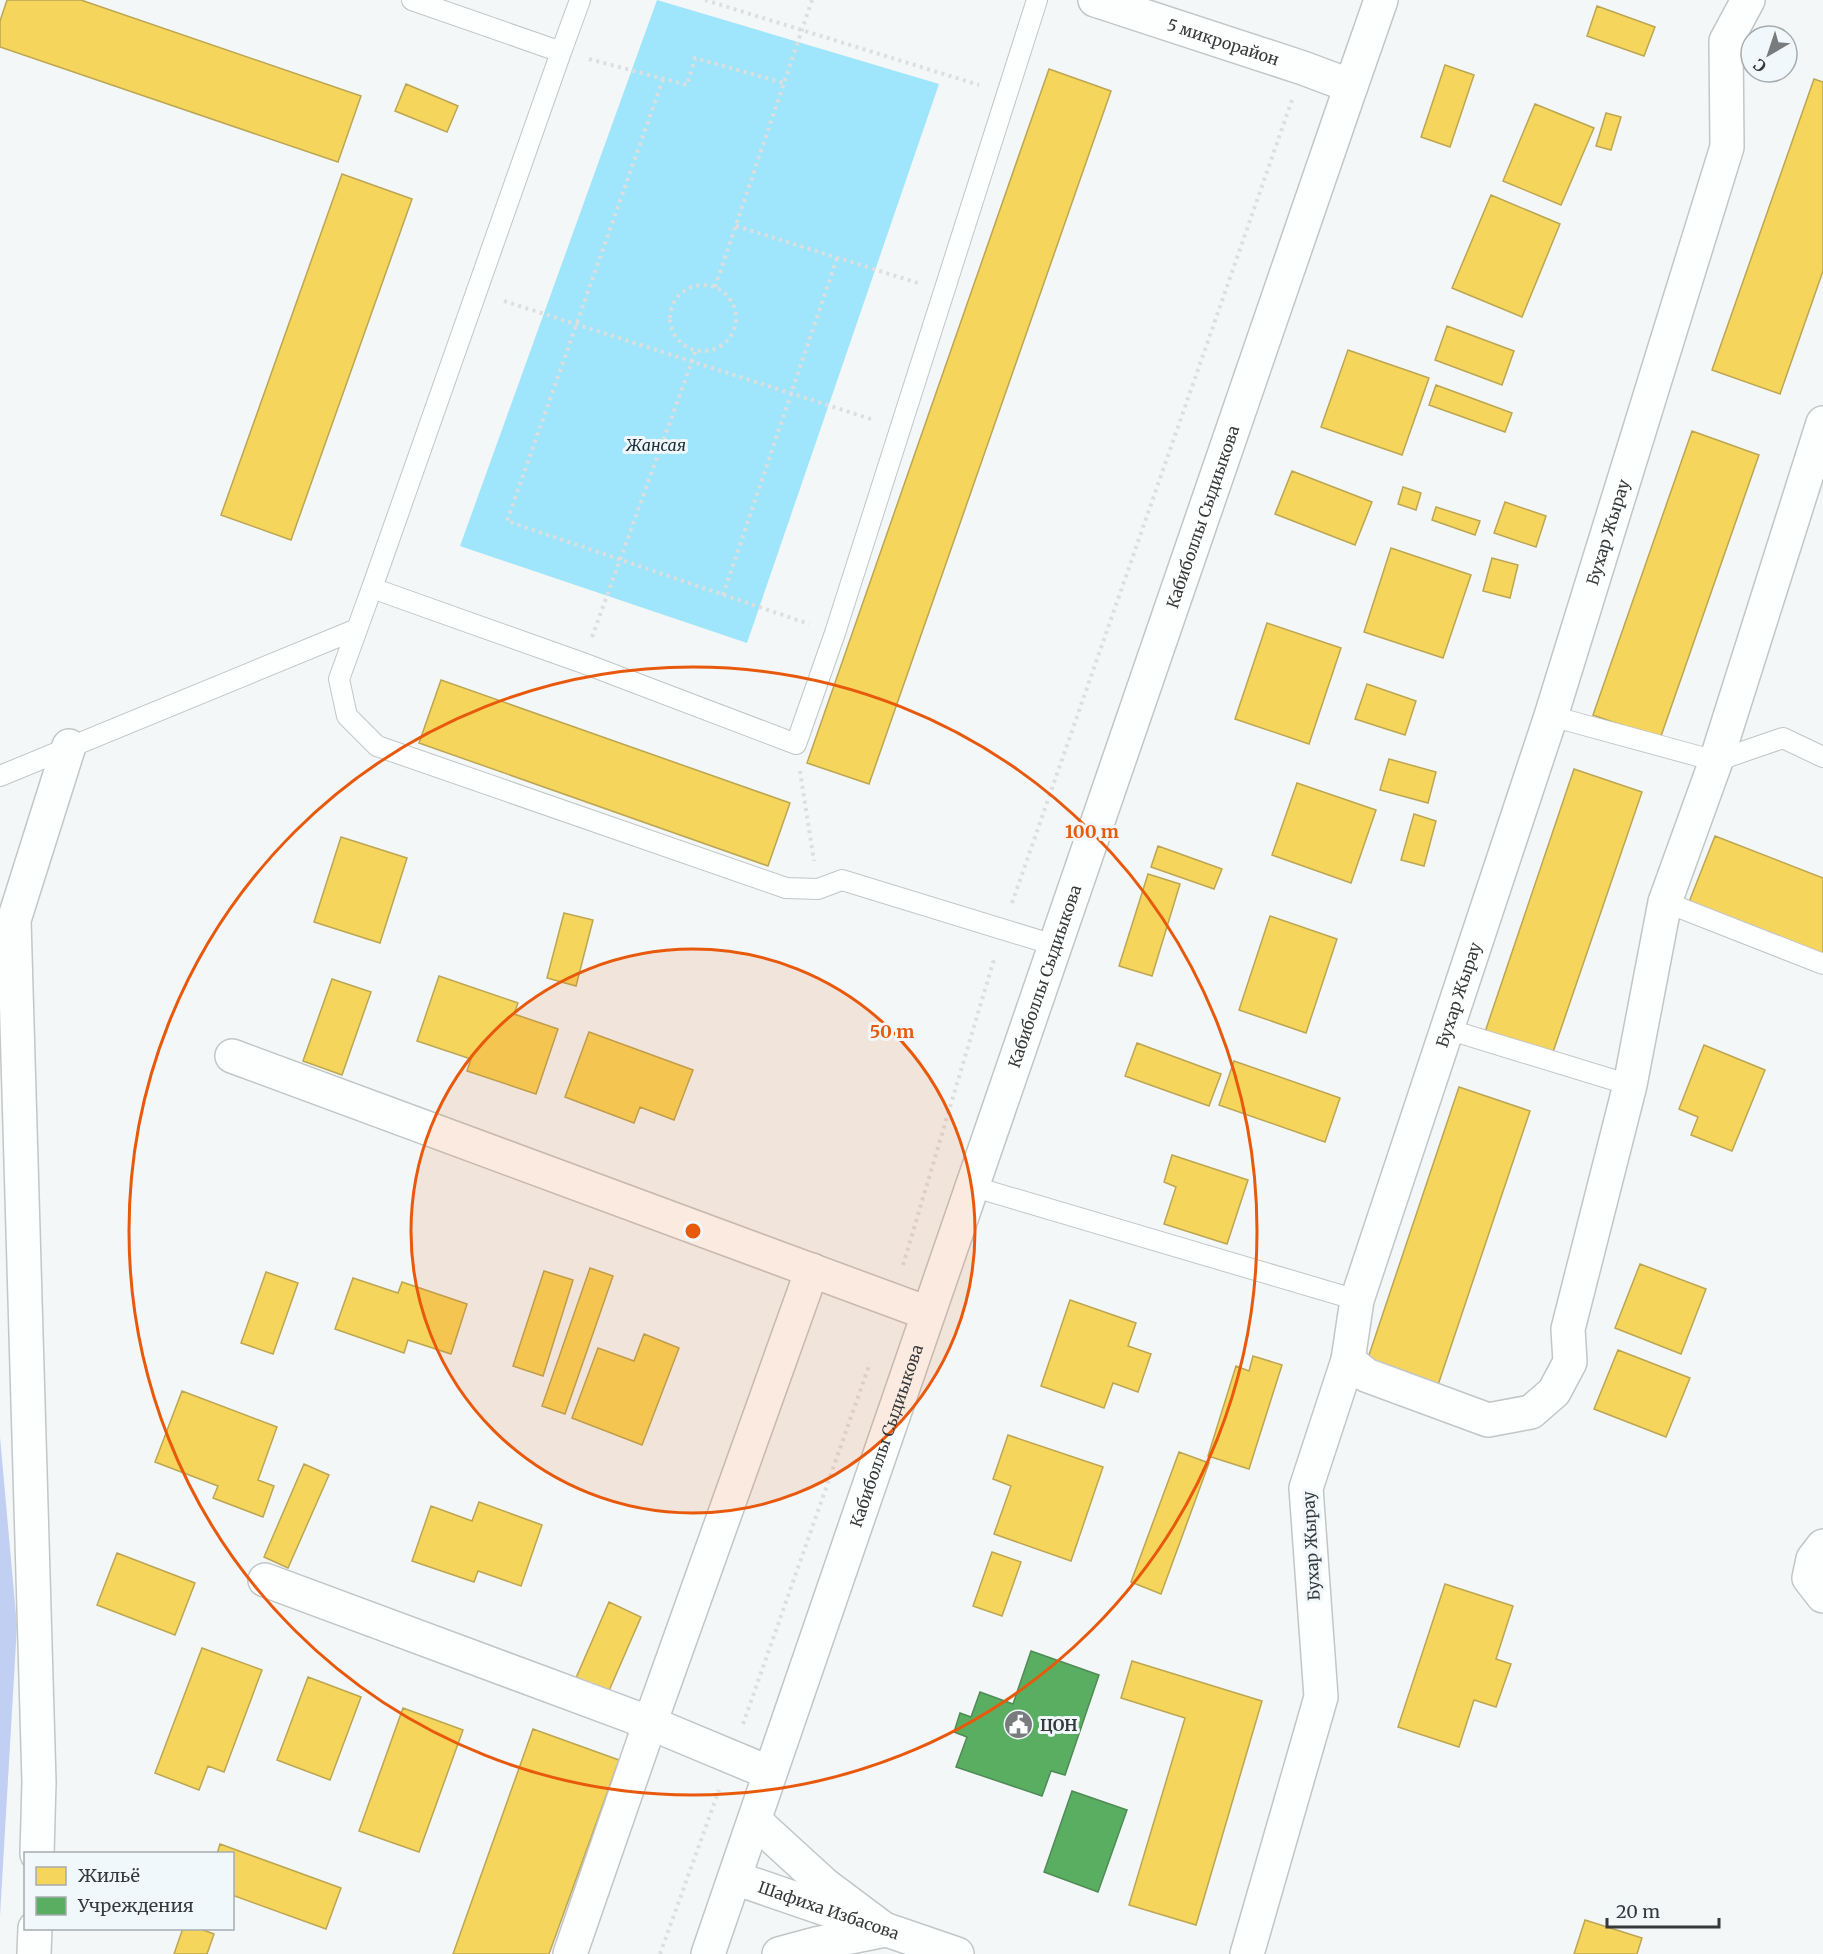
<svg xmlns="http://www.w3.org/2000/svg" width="1823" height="1954" viewBox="0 0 1823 1954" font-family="Merriweather,serif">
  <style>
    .green { fill: #9fe5fb }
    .water { fill: #c1d0f2 }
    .homes { fill: #f6d55c; stroke: #bca652; stroke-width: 1.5 }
    .public { fill: #5aae61; stroke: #4f8b55; stroke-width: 1.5 }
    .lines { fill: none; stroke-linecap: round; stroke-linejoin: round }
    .lane-casing { stroke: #c3c6c6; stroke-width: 22 }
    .street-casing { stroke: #c3c6c6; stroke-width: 36 }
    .secondary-casing { stroke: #c3c6c6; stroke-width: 36 }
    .path { stroke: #dedede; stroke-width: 4; stroke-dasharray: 3 4.5; stroke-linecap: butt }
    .lane { stroke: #fdfefe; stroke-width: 20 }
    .street { stroke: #fdfefe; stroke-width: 33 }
    .secondary { stroke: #fdfefe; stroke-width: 33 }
    .ring { fill: none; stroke: #e8590c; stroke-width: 3 }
    .labels { text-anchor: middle; stroke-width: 6; stroke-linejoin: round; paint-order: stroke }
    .street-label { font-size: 16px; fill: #36393a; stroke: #f0f8fb }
    .park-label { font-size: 16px; font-style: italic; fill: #1a2f37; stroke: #f0f8fb }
    .poi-label { font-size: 16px; font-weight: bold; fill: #36393a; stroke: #f0f8fb; text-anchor: start }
    .centre { fill: #e8590c; stroke: #f0f8fb; stroke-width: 3 }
    .ring-label { font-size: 18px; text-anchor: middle; font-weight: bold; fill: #e8590c; stroke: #f0f8fb; stroke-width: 6; stroke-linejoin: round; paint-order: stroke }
  </style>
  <rect width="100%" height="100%" fill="#f3f7f8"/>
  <!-- green -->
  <path class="green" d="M657,0l282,84 -192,559 -287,-97z"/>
  <!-- water -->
  <path class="water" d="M0,1437l17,189 -17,290z"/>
  <!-- homes -->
  <path class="homes" d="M7,0h74l280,96 -23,66 -338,-115v-26z
    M1597,6l58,21 -11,29 -57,-20z
    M1445,65l29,10 -24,72 -29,-10z
    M1049,69l62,22 -242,693 -62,-21z
    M1814,79l9,3v189l-43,123 -68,-24z
    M406,84l52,22 -11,26 -52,-21z
    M1535,104l59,24 -33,77 -58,-24z
    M1606,113l15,4 -10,33 -15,-4z
    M342,174l70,25 -121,341 -70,-25z
    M1491,195l69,29 -38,93 -70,-29z
    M1447,326l67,25 -12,34 -67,-25z
    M1348,350l81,28 -27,77 -81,-28z
    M1436,385l76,28 -7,19 -76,-27z
    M1692,431l67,24 -99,284 -67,-24z
    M1292,471l80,31 -17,43 -80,-31z
    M1403,487l18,6 -5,17 -18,-6z
    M1505,502l41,14 -10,31 -42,-14z
    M1436,507l44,14 -5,14 -43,-15z
    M1391,548l80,27 -28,83 -79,-26z
    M1492,558l26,7 -8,33 -27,-7z
    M1267,623l74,25 -32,96 -74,-25z
    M441,680l349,123 -22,63 -349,-123z
    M1367,684l49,17 -11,34 -50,-16z
    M1389,759l47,13 -8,31 -48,-13z
    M1574,769l68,23 -90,263 -67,-23z
    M1297,783l79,27 -25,73 -79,-28z
    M1414,814l22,7 -12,45 -23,-6z
    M1715,836l108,42v77l-134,-53z
    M341,837l66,21 -27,85 -66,-21z
    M1158,846l64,23 -8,20 -63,-22z
    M1148,874l32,10 -28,92 -33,-10z
    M564,913l29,7 -17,66 -29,-8z
    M1270,916l67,23 -31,94 -67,-23z
    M439,976l79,27 -4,11 44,15 -22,65 -69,-23 4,-12 -54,-18z
    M332,979l39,13 -29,83 -39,-14z
    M589,1032l104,38 -19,50 -34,-13 -6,16 -69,-26z
    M1137,1043l84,31 -12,32 -84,-30z
    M1704,1045l61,25 -33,81 -41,-16 7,-18 -19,-8z
    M1234,1061l106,37 -15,44 -106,-37z
    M1459,1087l71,24 -92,274 -71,-24z
    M1172,1155l76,25 -21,64 -63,-20 12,-37 -12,-5z
    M1640,1264l66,25 -25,65 -66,-26z
    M590,1268l23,8 -48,138 -23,-8z
    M544,1271l29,9 -30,96 -30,-10z
    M266,1272l32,11 -25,71 -32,-11z
    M353,1278l45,15 4,-11 65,22 -16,50 -43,-14 -4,13 -69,-24z
    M1070,1300l66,23 -8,23 23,8 -13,38 -25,-9 -9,25 -63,-22z
    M644,1334l35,14 -37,97 -70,-27 26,-70 36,13z
    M1618,1350l72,28 -24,59 -72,-28z
    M1253,1356l29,9 -33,104 -41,-13 28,-90 13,5z
    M182,1391l95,36 -19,53 16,6 -11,31 -50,-19 5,-12 -63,-24z
    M1008,1435l95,32 -32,94 -77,-27 17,-48 -18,-7z
    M1179,1452l30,11 -48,131 -30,-12z
    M304,1464l25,11 -41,93 -24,-11z
    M479,1502l63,23 -21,61 -43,-15 -4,11 -62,-21 19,-55 41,15z
    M992,1552l29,10 -19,54 -29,-10z
    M117,1553l78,30 -20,52 -78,-30z
    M1445,1584l68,22 -17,53 15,5 -15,43 -22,-7 -15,47 -61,-20z
    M609,1602l32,15 -33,76 -32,-15z
    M202,1648l60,22 -38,102 -16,-6 -9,24 -44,-17z
    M1132,1661l130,40 -66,224 -67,-20 56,-187 -64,-20z
    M308,1677l53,20 -31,83 -53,-20z
    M403,1708l60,22 -44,122 -60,-21z
    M533,1729l86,31 -70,194h-96z
    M220,1844l121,44 -15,41 -94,-34v-41h-15z
    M1585,1920l57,18 -5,16h-63z
    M183,1928h15l16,6 -7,20h-33z"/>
  <!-- public -->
  <path class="public" d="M1031,1651l68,24 -34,100 -14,-4 -9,25 -86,-29 11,-30 -13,-5 6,-19 11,4 9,-25 33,12z
    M1072,1791l55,19 -29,82 -54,-20z"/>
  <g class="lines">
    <defs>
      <path id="lane" d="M1037,0l-202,633 -39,111 -213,-81 -211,-75 -33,91 8,37 30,30 409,142 32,1 24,-9 212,65
        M561,52l19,-52
        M372,588l189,-536 -149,-52
        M1551,716l165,45 67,-23 40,19
        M0,776l357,-147
        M1665,902l158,62
        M1447,1029l183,56
        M971,1186l386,114"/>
      <g id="street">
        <path id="s1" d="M1095,0l208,68 48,18 30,-86"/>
        <path d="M232,1056l695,257"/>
        <path d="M1348,1360l18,15 122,45 43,-8 23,-20 16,-30 -2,-33 62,-244 35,-183 51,-141 107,-338"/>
        <path d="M1823,1546l-10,13 -4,19 14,18"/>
        <path d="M265,1580l385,143 120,50"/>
        <path d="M37,1854l2,-72 -25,-862 55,-174"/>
        <path id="s2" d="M735,1878l222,76"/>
        <path d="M34,1954l1,-26"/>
        <path d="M570,1954l80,-231 162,-453"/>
        <path id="s3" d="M1247,1954l74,-257 -15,-209 42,-128 9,-60 194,-584 176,-569 -1,-106 22,-41"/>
      </g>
      <g id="secondary">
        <path d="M755,1821l70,64 60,45 -69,14 -37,10"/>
        <path id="s4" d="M708,1954l643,-1868"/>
      </g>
    </defs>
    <!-- lane casing -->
    <use href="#lane" class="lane-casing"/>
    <!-- street casing -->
    <use href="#street" class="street-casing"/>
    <!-- secondary casing -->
    <use href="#secondary" class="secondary-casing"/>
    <!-- path -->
    <path class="path" d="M705,0l274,85
      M589,59l98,26 8,-27 89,25
      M663,79l-156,442 302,103
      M736,226l182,57
      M670 318a33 33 0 1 1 66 0a33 33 0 1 1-66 0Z
      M715,287l97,-287
      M504,301l370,119
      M723,595l114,-337
      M592,637l104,-287
      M800,771l14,90
      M1012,903l280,-803
      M903,1265l92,-309
      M743,1724l127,-361
      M660,1954l59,-164"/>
    <!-- lane -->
    <use href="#lane" class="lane"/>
    <!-- street -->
    <use href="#street" class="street"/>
    <!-- secondary -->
    <use href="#secondary" class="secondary"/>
  </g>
  <!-- distance rings -->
  <circle cx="693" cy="1231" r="282" fill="#e8590c" fill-opacity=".12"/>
  <g class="ring">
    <circle cx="693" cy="1231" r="282"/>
    <circle cx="693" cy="1231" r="564"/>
  </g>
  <!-- icons -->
  <defs>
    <symbol id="civic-disc" viewBox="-11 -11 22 22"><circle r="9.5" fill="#787c7c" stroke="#f0f8fb"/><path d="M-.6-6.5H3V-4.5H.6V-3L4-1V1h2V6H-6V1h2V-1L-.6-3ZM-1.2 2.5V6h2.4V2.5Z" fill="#fff"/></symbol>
  </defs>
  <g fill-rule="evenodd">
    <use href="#civic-disc" x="1002" y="1708" width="33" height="33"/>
  </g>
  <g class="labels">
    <!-- street labels -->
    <g class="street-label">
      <text dy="6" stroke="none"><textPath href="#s1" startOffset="135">5 микрорайон</textPath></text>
      <text dy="6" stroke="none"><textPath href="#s4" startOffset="1520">Кабиболлы Сыдиыкова</textPath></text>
      <text dy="6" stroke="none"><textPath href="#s3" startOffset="1480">Бухар Жырау</textPath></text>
      <text dy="6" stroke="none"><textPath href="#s4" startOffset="1034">Кабиболлы Сыдиыкова</textPath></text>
      <text dy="6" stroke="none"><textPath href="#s3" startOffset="994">Бухар Жырау</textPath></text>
      <text dy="6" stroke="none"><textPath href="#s4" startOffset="548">Кабиболлы Сыдиыкова</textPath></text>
      <text transform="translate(1311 1546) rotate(-93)" y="6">Бухар Жырау</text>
      <text dy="6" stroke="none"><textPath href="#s2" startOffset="99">Шафиха Избасова</textPath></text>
    </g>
    <!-- park labels -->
    <g class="park-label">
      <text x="656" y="451">Жансая</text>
    </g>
    <!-- poi labels -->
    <g class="poi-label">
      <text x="1040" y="1731">ЦОН</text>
    </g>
  </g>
  <circle cx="693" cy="1231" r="9" class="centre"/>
  <g class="ring-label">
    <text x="1092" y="838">100 m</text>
    <text x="892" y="1038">50 m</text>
  </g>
  <!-- legend -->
  <rect x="24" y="1852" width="210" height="78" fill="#f0f8fb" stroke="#a6acae" stroke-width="1.5"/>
  <rect x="36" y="1867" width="30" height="18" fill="#f6d55c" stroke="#a6acae" stroke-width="1.5"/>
  <text x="78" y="1882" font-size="18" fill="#36393a">Жильё</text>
  <rect x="36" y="1897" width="30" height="18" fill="#5aae61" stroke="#a6acae" stroke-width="1.5"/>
  <text x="78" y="1912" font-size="18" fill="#36393a">Учреждения</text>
  <!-- north arrow -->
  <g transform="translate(1769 54) rotate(219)"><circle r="28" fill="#f0f8fb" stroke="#a6acae" stroke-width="1.5"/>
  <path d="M0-4.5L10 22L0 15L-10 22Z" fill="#787c7c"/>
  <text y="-9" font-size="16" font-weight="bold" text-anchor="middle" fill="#36393a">С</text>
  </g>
  <!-- scale -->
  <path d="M1607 1918v9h112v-9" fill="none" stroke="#36393a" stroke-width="3"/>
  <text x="1616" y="1918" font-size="18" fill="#36393a" stroke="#f0f8fb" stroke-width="4.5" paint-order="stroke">20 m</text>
</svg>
